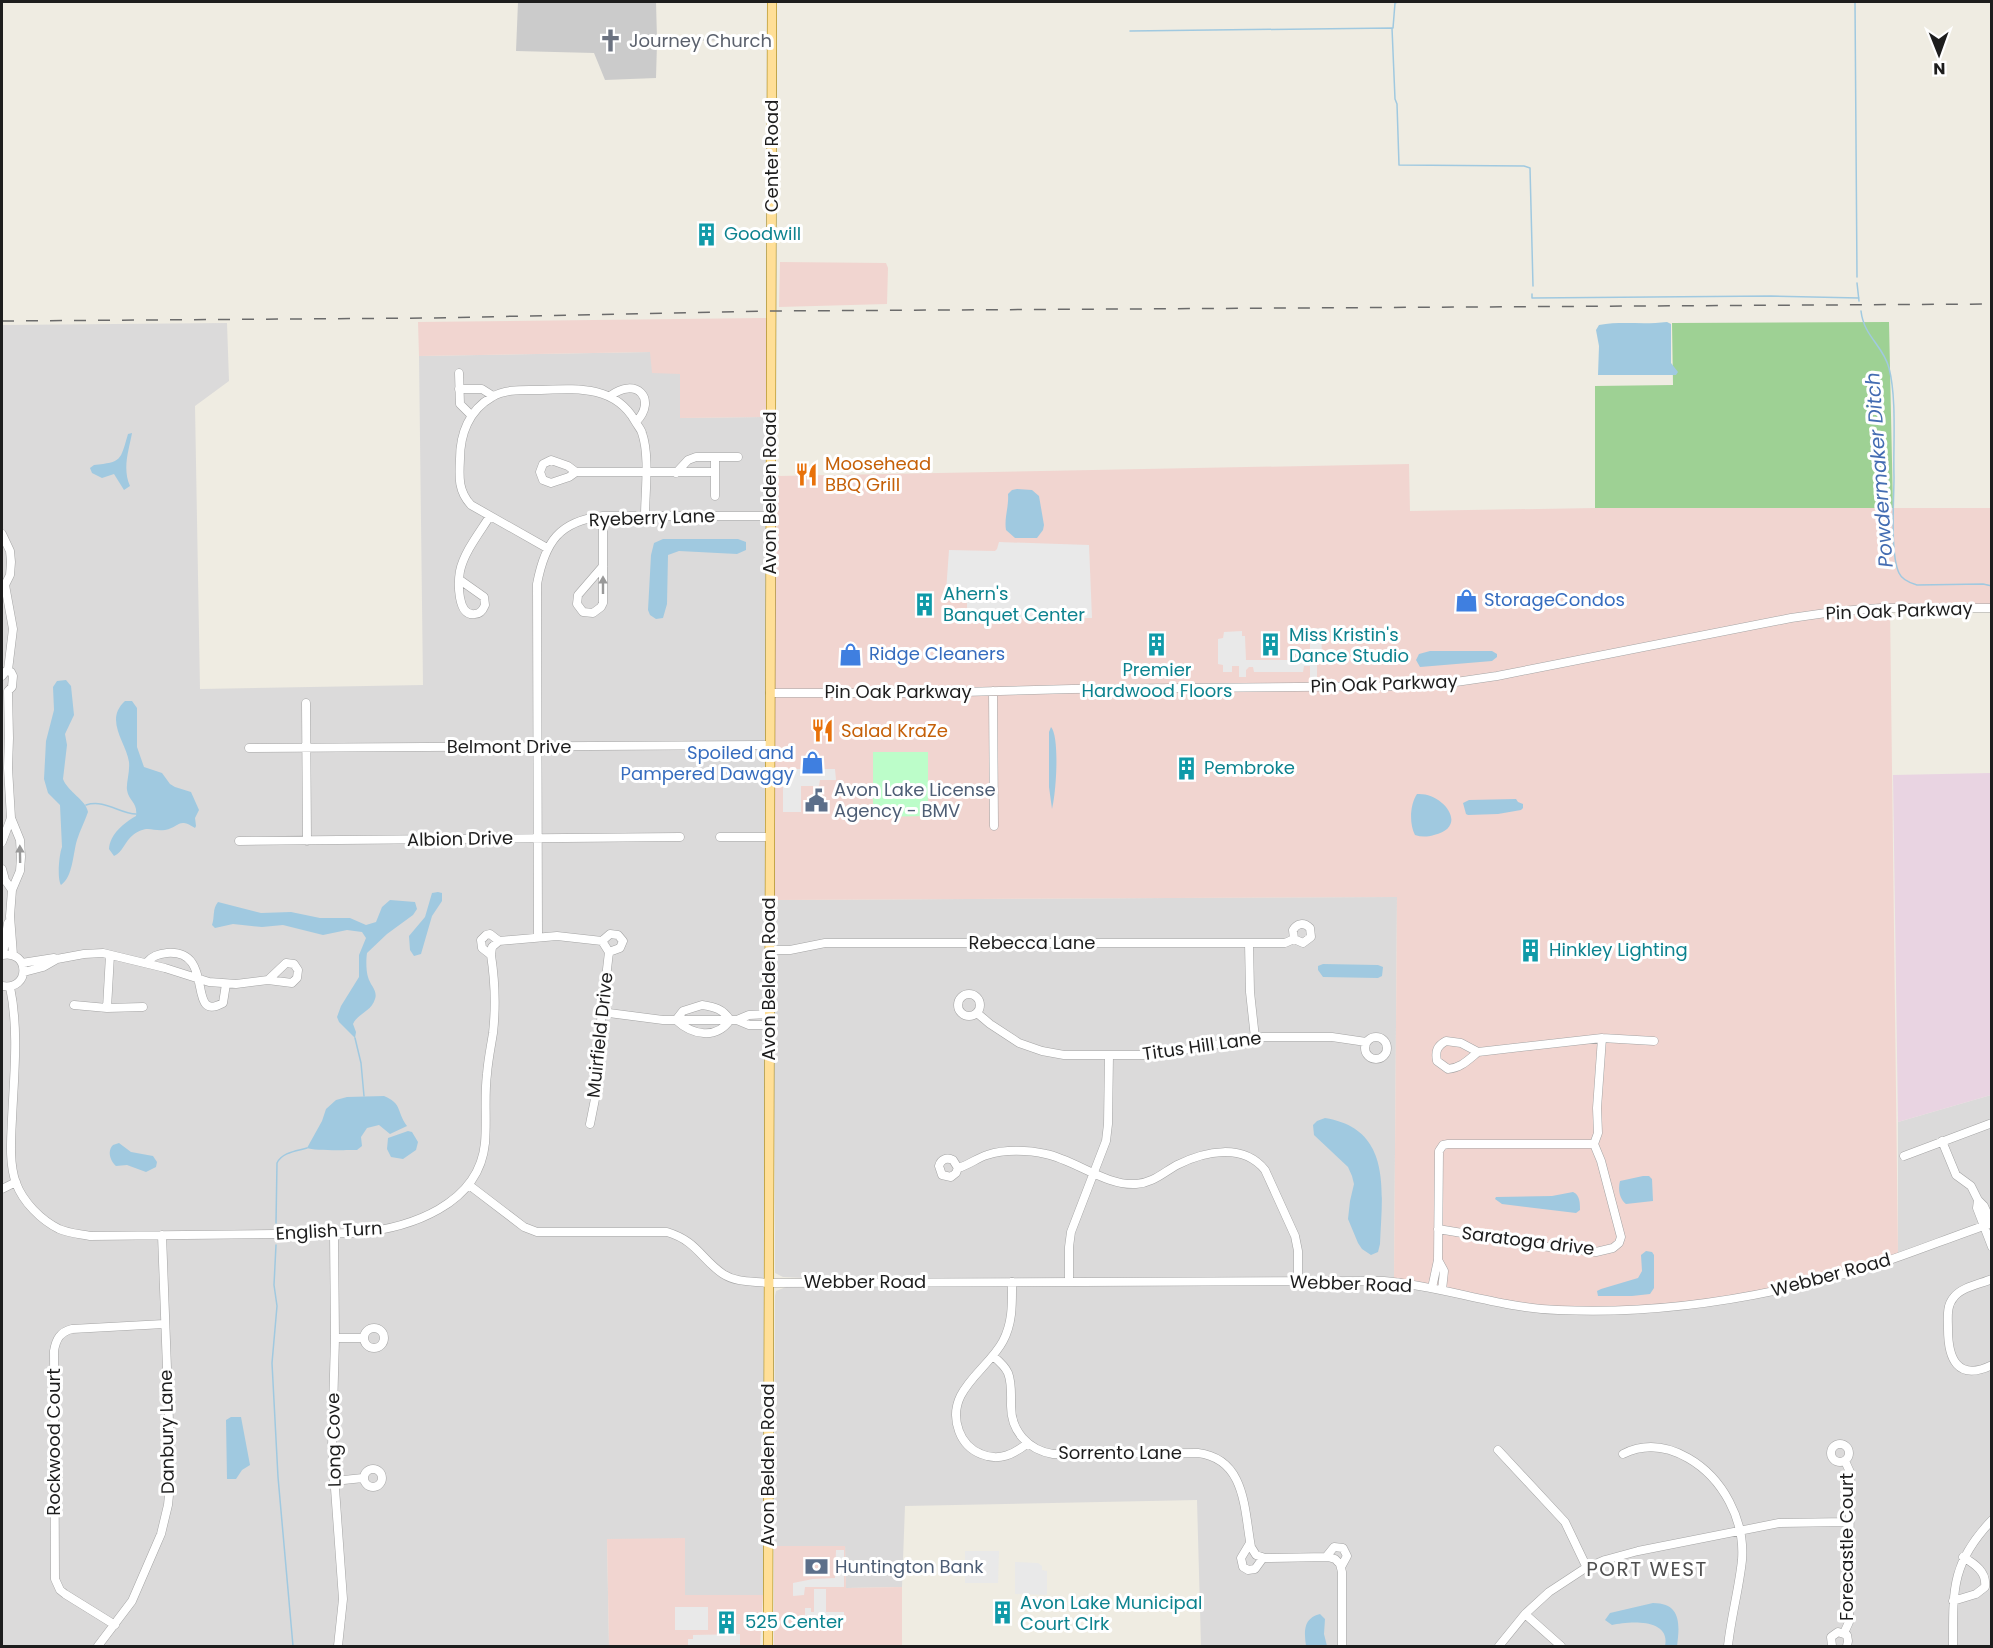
<svg xmlns="http://www.w3.org/2000/svg" width="1993" height="1648" viewBox="0 0 1993 1648" font-family="Poppins,sans-serif">
  <style>
    .residential { fill: #dbdada }
    .commercial { fill: #f1d5d0 }
    .industrial { fill: #e9d4e2 }
    .religious { fill: #cbcbcb }
    .forest { fill: #9ed194 }
    .park { fill: #bcfdc9 }
    .parking { fill: #e9e9e9 }
    .water { fill: #a0c9e0 }
    .lines { fill: none; stroke-linecap: round; stroke-linejoin: round }
    .stream { stroke: #a0c9e0; stroke-width: 1.5 }
    .minor-casing { stroke: #a4a4a4; stroke-width: 9 }
    .major-casing { stroke: #967700; stroke-width: 10 }
    .minor { stroke: #fff; stroke-width: 8 }
    .major { stroke: #ffdf97; stroke-width: 9 }
    .rail { stroke: #6b6b6b; stroke-width: 1.5; stroke-dasharray: 12 12; stroke-linecap: butt }
    .oneway { fill: #999 }
    .labels { text-anchor: middle; stroke-width: 6; stroke-linejoin: round; paint-order: stroke }
    .worship-label { font-size: 18px; fill: #5b616d; stroke: #fff; text-anchor: start }
    .street-label { font-size: 18px; fill: #1d1d1d; stroke: #fff }
    .culture-label { font-size: 18px; fill: #0d838f; stroke: #fff; text-anchor: start }
    .food-label { font-size: 18px; fill: #c56008; stroke: #fff; text-anchor: start }
    .shop-label { font-size: 18px; fill: #366cbe; stroke: #fff; text-anchor: start }
    .service-label { font-size: 18px; fill: #4e5e75; stroke: #fff; text-anchor: start }
    .water-label { font-size: 20px; font-style: italic; fill: #446db2; stroke: #fff }
    .neighbourhood-label { font-size: 20px; letter-spacing: 1.5px; fill: #505050; stroke: #fff }
  </style>
  <rect width="100%" height="100%" fill="#efece2"/>
  <!-- residential -->
  <path class="residential" d="M227,323l2,58 -34,25 5,283 223,-4 -4,-329 232,-4 29,21 1,45 85,-1 -3,1178h-78l-78,-56 2,107h-607v-1321z
    M1397,897l-3,383 -569,-1 -42,-2 -8,-4 -1,-373z
    M1991,1095v125l-93,34v-132z
    M1991,1227v419h-790l-4,-146 -292,6 -3,81 -56,1 -1,-42h-71l1,-250 1,-5 10,-4 40,-2h562l352,15z"/>
  <!-- commercial -->
  <path class="commercial" d="M780,262l106,1 2,5 -1,36 -108,3z
    M768,318l-2,99 -86,1v-44l-28,-1 -2,-21 -231,4 -1,-34z
    M1409,464l1,47 185,-3h396v97l-101,1 8,648 -38,13 -84,20 -80,15 -79,6 -73,-1 -150,-27 3,-383 -623,3 1,-420 3,-4z
    M685,1538v57h78l-3,51h-151l-2,-107z
    M774,1546h71l1,42 56,-1v59h-128z"/>
  <!-- industrial -->
  <path class="industrial" d="M1991,773v322l-93,27 -5,-347z"/>
  <!-- religious -->
  <path class="religious" d="M518,2h138l1,37 111,-1 -111,5 -1,35 -51,2 -11,-27 -78,-2z"/>
  <!-- forest -->
  <path class="forest" d="M1889,322l4,186h-298v-122l78,-1 -1,-62z"/>
  <!-- park -->
  <path class="park" d="M873,752h55v64l-55,1z"/>
  <!-- parking -->
  <path class="parking" d="M999,542l90,3 3,73h-125v-25l-21,-1 3,-42 46,1 2,-2z
    M1321,628l1,29h-5v20h-7v-11h-6l-1,6h-49l-1,-5h-4l-3,3v7h-7v-11h-7v6h-9v-7l-5,-1v-25l5,-1 1,-6 18,-1v5h3l1,24h64v-31z
    M783,769h52l1,11h-16l-1,6h-18v26h-18z
    M836,1550h8v37h-39l-1,8 -11,1v-13l20,-4 22,-1z
    M965,1551h34l-1,32h-33z
    M1015,1562l23,1 4,3v4l5,1v24l-32,-1z
    M814,1589h12v23h18v12h-39v-16h6v4h3z
    M675,1607h33v23h-33z
    M740,1634v12h-47l-1,-1h-4v-6h5v-4z"/>
  <!-- water -->
  <path class="water" d="M1667,322l4,2v39l7,9 -2,3h-78l1,-29 -3,-16 3,-5c22,-4 45,0 68,-3z
    M132,433c-3,17 -10,35 -2,53l-6,4 -10,-16 -12,4 -10,-5 -2,-5 4,-3c28,-3 26,-4 34,-31z
    M1017,489l15,1 7,6 5,29 -1,5 -6,8h-22l-9,-8c-2,-12 3,-23 2,-36l4,-4z
    M663,539h75l8,3v8l-9,4 -58,-3 -11,4 -1,49 -4,14 -7,1 -6,-4 -2,-5 3,-55 3,-12z
    M1430,651h62l5,3v3l-5,4 -72,6 -4,-7 3,-6z
    M66,680l5,6 3,29 -9,19 2,11 -4,34c5,13 23,21 25,33 -3,9 -8,18 -11,28 -4,13 -4,37 -16,45 -4,-6 -2,-30 1,-38l-2,-42 -12,-12 -4,-14 2,-38 8,-31 -1,-23 4,-6z
    M125,701h7l5,7v39l7,20 18,6 8,11 5,3 16,5 8,18 -4,8 1,8 -1,2c-17,-11 -15,-1 -30,2 -13,2 -17,-6 -32,5 -8,6 -10,17 -19,21l-5,-7c1,-15 15,-26 27,-33 2,-14 -7,-14 -9,-26 -1,-7 3,-18 2,-28 -3,-20 -25,-42 -4,-61z
    M1051,727c9,10 5,68 1,82l-3,-22v-55z
    M1417,794c26,-2 53,33 17,41 -7,2 -13,2 -19,0 -6,-11 -5,-31 2,-41z
    M1516,799l2,3 5,2v4l-2,2 -23,4 -30,1 -2,-1 -3,-11 6,-3z
    M438,892l4,1v8l-10,15 -11,38 -7,2 -4,-6 -1,-14 16,-19 7,-24z
    M390,900l25,2 2,7 -4,6 -26,19 -20,19c-1,7 -1,18 1,24 2,8 10,14 7,22 -4,13 -17,14 -22,25l3,8 -1,6 -16,-16 -2,-5 4,-11 18,-29v-22l7,-17 -4,-6 -15,-2 -24,5 -40,-10 -21,2 -29,-3 -18,4 -3,-3c3,-8 0,-16 6,-23l43,11 30,-1 29,6h30l16,7 10,-3 6,-15z
    M1323,964l55,1 5,2 -1,9 -4,2 -55,-1 -5,-7v-4z
    M384,1096c19,8 12,15 23,30l-17,8 -11,-9 -12,3 -6,9 1,9 -5,4c-9,0 -44,1 -50,-2l15,-27 4,-12 10,-9 11,-3z
    M1325,1118c68,11 57,74 55,126l-2,8 -7,3 -9,-6 -4,-6 -10,-24 2,-18 4,-17 -2,-8 -4,-9 -34,-32 -1,-10 4,-4z
    M408,1131l4,1 6,10 -2,8 -13,9 -12,-2 -4,-8 1,-11z
    M119,1143l12,9 22,4 4,6 -1,5 -10,5 -19,-7 -11,1c-6,-5 -9,-15 -3,-21z
    M1643,1176h6l3,3 1,22 -27,3c-7,-6 -8,-15 -6,-23z
    M1573,1192c7,3 7,11 7,18l-4,3 -74,-9 -7,-5 1,-2 56,-1z
    M1646,1251l6,1 2,3v33l-4,6 -18,2h-34l-1,-5 4,-2 37,-11 4,-7 -1,-16z
    M231,1417h10l9,48 -8,5 -6,9h-9l-1,-59z
    M1653,1603c28,0 27,21 24,43h-12c6,-28 -36,-25 -53,-21l-7,-5 5,-7z
    M1320,1614l5,5 -1,15 3,12h-21c-2,-14 -3,-28 14,-32z"/>
  <g class="lines">
    <!-- stream -->
    <path class="stream" d="M1855,2l2,275
      M1393,28l2,-25 3,-1
      M1130,31l262,-3 3,71 2,5 2,61 125,1 6,2 3,118
      M1857,283l2,18
      M1532,294v4l239,-2 88,2
      M1861,311c3,26 22,34 28,57 8,31 4,77 5,109 0,23 -4,77 5,96 3,7 11,10 18,12l66,-1 9,2
      M86,805c19,-6 34,9 50,9
      M355,1038l6,25 3,33
      M276,1223l1,-60c5,-11 20,-12 30,-15
      M276,1245l-2,40 3,21 -5,57 6,114 15,169"/>
    <defs>
      <path id="minor" d="M459,373l1,31 11,11
        M459,389h23l11,7
        M610,396c26,-20 48,3 26,26
        M576,472l-8,-6 -17,-6 -8,4 -3,8 3,8 8,3 18,-6 7,-5h139
        M676,473l12,-13 8,-3h42
        M715,496v-39
        M2,534l8,17 1,11 -1,13 -5,10 8,44 -5,41
        M547,548l-76,-43c-13,-14 -12,-28 -11,-46 0,-25 9,-49 32,-62 13,-8 30,-7 45,-7 37,-1 77,-6 98,31 2,4 6,8 7,12 8,23 3,59 3,83
        M603,566l-25,29 -1,9 6,8 10,1 8,-6 2,-4v-87
        M460,580l24,17 1,8c-2,5 -5,9 -10,9 -18,3 -17,-32 -15,-43 4,-19 20,-39 30,-55
        M2,676l5,-6 4,2 2,4 -1,11 -4,4 1,47 -1,30 3,50 9,22 1,17 -1,14 -8,19 -2,26 3,39
        M993,691l1,135
        M770,693h157l145,-4 332,-3 45,-3 48,-7 294,-58 49,-7 41,-3h111
        M306,703l1,138
        M249,748l521,-3
        M720,837h49
        M239,841l441,-4
        M2,842l9,-24
        M2,869l3,11 7,10
        M538,936l-1,-352c8,-42 22,-63 66,-68h167
        M602,941l8,-7 8,1 5,6 -3,7 -11,4
        M1249,943l1,49 5,46
        M770,950h20l35,-7h460l9,-4 9,4 8,-6 -1,-9c-6,-6 -13,-5 -17,2l1,9
        M3,954l5,-31
        M2,955c28,-6 29,36 0,31
        M491,955l-9,-7 -1,-8 5,-5 4,-1 9,7
        M22,963l32,-5 3,1 27,-5 19,-1 62,15 44,14 27,2 32,-4 24,3 5,-5 1,-8 -4,-6 -8,-1 -18,17
        M146,963c6,-7 12,-9 21,-10 50,-4 18,71 56,50l3,-19
        M24,972l19,-5 14,-8
        M10,987c9,43 4,88 2,132 -1,21 -3,45 4,64 7,19 25,37 43,46 9,4 21,5 31,7l267,-3c53,-5 122,-28 128,-90 2,-23 -1,-46 2,-69 1,-14 4,-28 6,-41 3,-27 2,-52 -2,-78l1,-8 7,-6 58,-5 45,5 7,11 -10,86v41l-9,45
        M958 1005a11 11 0 1 1 22 0a11 11 0 1 1-22 0Z
        M74,1005l33,3 36,-1
        M702,1005c13,2 21,4 28,15 -14,20 -38,15 -54,0l7,-9z
        M107,1008l3,-53
        M601,1012l62,8h74l12,5h20
        M977,1013l13,11 29,19 23,8 22,4h88l111,-18h69l34,5
        M737,1020l12,-5 20,-1
        M1365 1048a11 11 0 1 1 22 0a11 11 0 1 1-22 0Z
        M1478,1052l-17,-9 -15,-2c-9,5 -11,10 -9,20l11,8c13,-1 20,-9 30,-17l124,-14 52,3
        M1942,1141l14,34 15,11 7,14 6,6 8,18
        M1594,1144l4,-11 -1,-25 5,-70
        M1904,1156l88,-33
        M958,1168l-5,-8c-6,-3 -12,-1 -14,6l3,9 9,2 5,-4 2,-5c11,-3 19,-10 29,-13 17,-6 42,-5 59,-1 29,6 60,32 90,30 17,-1 28,-12 41,-19 28,-14 66,-22 88,5l30,66 3,15v30
        M469,1185l55,42 13,5h130c30,9 34,27 56,42 14,9 30,7 45,9l616,-2c59,5 115,27 174,29 105,5 214,-14 314,-44 40,-13 79,-29 120,-43
        M2,1189l14,-7
        M1978,1200l-1,8 15,39
        M1438,1229l102,17 56,6 17,-4 6,-5 2,-6 -20,-76 -7,-17
        M334,1234l1,104 -3,109 11,152 -5,47
        M1438,1260l1,-109 4,-6 5,-1h146
        M1992,1279c-12,5 -30,8 -38,18 -8,9 -6,21 -6,32 0,29 9,53 44,36
        M1012,1282c0,21 1,40 -9,59 -15,29 -59,50 -44,90 4,11 12,19 22,23 18,8 33,0 47,-11
        M1069,1282v-35l2,-15 35,-91 2,-17 1,-69
        M1432,1288l6,-28 6,11 -2,19
        M364 1338a10 10 0 1 1 20 0a10 10 0 1 1-20 0Z
        M335,1338h29
        M993,1356c6,5 12,10 15,17 4,10 3,22 3,33 0,25 17,44 42,48l145,-1c48,6 46,56 53,94l5,8 9,3 63,-1 7,2 5,5 2,8v74
        M1831 1453a9 9 0 1 1 18 0a9 9 0 1 1-18 0Z
        M1498,1450l67,72 22,46
        M1623,1454c22,-11 44,-8 65,4 35,20 57,62 54,102 -3,29 -11,57 -14,86
        M364 1478a9 9 0 1 1 18 0a9 9 0 1 1-18 0Z
        M334,1481l29,-3
        M1250,1543l-9,15 2,9 5,3 7,-1 8,-11
        M1326,1557l8,-10 9,1 4,8 -6,11
        M1953,1601l23,-7 9,-7c2,-15 -10,-23 -22,-30
        M1525,1614l36,32
        M115,1625l-50,-31 -5,-4 -5,-11 -1,-228c2,-12 6,-19 18,-22l92,-5
        M1844,1633l5,-11 1,-150 -5,-11
        M98,1646l34,-45 29,-67 7,-29 3,-30 -9,-240
        M1499,1646l26,-32 24,-22 35,-23 21,-9 33,-9 141,-28 70,-1
        M1832,1646l-1,-9 7,-5 9,3 1,6 -1,5
        M1953,1646c0,-56 -2,-83 39,-126"/>
      <path id="major" d="M768,1646l4,-1644"/>
    </defs>
    <!-- minor casing -->
    <use href="#minor" class="minor-casing"/>
    <!-- major casing -->
    <use href="#major" class="major-casing"/>
    <!-- minor -->
    <use href="#minor" class="minor"/>
    <!-- major -->
    <use href="#major" class="major"/>
    <!-- rail -->
    <path class="rail" d="M2,321l426,-3 344,-7 1220,-7"/>
  </g>
  <!-- one-way arrows -->
  <defs><path id="oneway-solid" d="M-6-.8H1V-3.2L6.5 0L1 3.2V.8H-6Z" transform="scale(1.5)"/></defs>
  <g class="oneway">
    <use href="#oneway-solid" transform="translate(603 585) rotate(-90)"/>
    <use href="#oneway-solid" transform="translate(20 854) rotate(-91)"/>
  </g>
  <!-- icons -->
  <defs>
    <symbol id="church-bare" viewBox="-9 -9 18 18"><path d="M-1.2-6h2.4v3.5h3.3v2.4h-3.3V6h-2.4V-.1h-3.3v-2.4h3.3Z" fill="#6b7280" stroke="#fff" stroke-width="2.5" paint-order="stroke"/></symbol>
    <symbol id="building-bare" viewBox="-9 -9 18 18"><path d="M-4-6H4V6H1V3H-1V6H-4ZM-2.5-4.3h1.7v1.8h-1.7ZM.8-4.3h1.7v1.8H.8ZM-2.5-1h1.7V.8h-1.7ZM.8-1h1.7V.8H.8Z" fill="#0f9aa8" stroke="#fff" stroke-width="2.5" paint-order="stroke"/></symbol>
    <symbol id="restaurant-bare" viewBox="-9 -9 18 18"><path d="M-5-6h1v4h1v-4h1v4h1v-4h1v5L-1.5 .5V6h-2V.5L-5-1ZM5-6V6H3V1.5H1.5Q1.5-4 5-6Z" fill="#e8710a" stroke="#fff" stroke-width="2.5" paint-order="stroke"/></symbol>
    <symbol id="shop-bare" viewBox="-9 -9 18 18"><path d="M-5-2.5h2.3a2.7 3.5 0 0 1 5.4 0H5L5.5 6h-11ZM-1.5-2.5h3a1.5 2.3 0 0 0-3 0Z" fill="#3f7fe0" stroke="#fff" stroke-width="2.5" paint-order="stroke"/></symbol>
    <symbol id="civic-bare" viewBox="-9 -9 18 18"><path d="M-.6-6.5H3V-4.5H.6V-3L4-1V1h2V6H-6V1h2V-1L-.6-3ZM-1.2 2.5V6h2.4V2.5Z" fill="#5c6f8a" stroke="#fff" stroke-width="2.5" paint-order="stroke"/></symbol>
    <symbol id="bank-bare" viewBox="-9 -9 18 18"><path d="M-6-4H6V4H-6ZM0-2.3a2.3 2.3 0 1 0 0 4.6a2.3 2.3 0 1 0 0-4.6Z" fill="#5c6f8a" stroke="#fff" stroke-width="2.5" paint-order="stroke"/></symbol>
  </defs>
  <g fill-rule="evenodd">
    <use href="#church-bare" x="594" y="24" width="33" height="33"/>
    <use href="#building-bare" x="690" y="218" width="33" height="33"/>
    <use href="#restaurant-bare" x="790" y="458" width="33" height="33"/>
    <use href="#shop-bare" x="1450" y="584" width="33" height="33"/>
    <use href="#building-bare" x="908" y="588" width="33" height="33"/>
    <use href="#building-bare" x="1140" y="628" width="33" height="33"/>
    <use href="#building-bare" x="1254" y="628" width="33" height="33"/>
    <use href="#shop-bare" x="834" y="638" width="33" height="33"/>
    <use href="#restaurant-bare" x="806" y="714" width="33" height="33"/>
    <use href="#shop-bare" x="796" y="746" width="33" height="33"/>
    <use href="#building-bare" x="1170" y="752" width="33" height="33"/>
    <use href="#civic-bare" x="800" y="784" width="33" height="33"/>
    <use href="#building-bare" x="1514" y="934" width="33" height="33"/>
    <use href="#bank-bare" x="800" y="1550" width="33" height="33"/>
    <use href="#building-bare" x="986" y="1596" width="33" height="33"/>
    <use href="#building-bare" x="710" y="1606" width="33" height="33"/>
  </g>
  <g class="labels">
    <!-- worship labels -->
    <g class="worship-label">
      <text x="629" y="47">Journey Church</text>
    </g>
    <!-- street labels -->
    <g class="street-label">
      <text transform="translate(772 156) rotate(-90)" y="6">Center Road</text>
      <text transform="translate(770 493) rotate(-90)" y="6">Avon Belden Road</text>
      <text transform="translate(652 518) rotate(-2)" y="6">Ryeberry Lane</text>
      <text transform="translate(1899 611) rotate(-2)" y="6">Pin Oak Parkway</text>
      <text transform="translate(1384 684) rotate(-2)" y="6">Pin Oak Parkway</text>
      <text x="898" y="698">Pin Oak Parkway</text>
      <text x="509" y="753">Belmont Drive</text>
      <text transform="translate(460 839) rotate(-1)" y="6">Albion Drive</text>
      <text x="1032" y="949">Rebecca Lane</text>
      <text transform="translate(769 979) rotate(-90)" y="6">Avon Belden Road</text>
      <text transform="translate(600 1035) rotate(-84)" y="6">Muirfield Drive</text>
      <text transform="translate(1202 1046) rotate(-8)" y="6">Titus Hill Lane</text>
      <text transform="translate(329 1231) rotate(-3)" y="6">English Turn</text>
      <text transform="translate(1528 1241) rotate(7)" y="6">Saratoga drive</text>
      <text transform="translate(1831 1275) rotate(-15)" y="6">Webber Road</text>
      <text x="865" y="1288">Webber Road</text>
      <text transform="translate(1351 1284) rotate(2)" y="6">Webber Road</text>
      <text transform="translate(167 1432) rotate(-91)" y="6">Danbury Lane</text>
      <text transform="translate(334 1440) rotate(-91)" y="6">Long Cove</text>
      <text transform="translate(54 1442) rotate(-90)" y="6">Rockwood Court</text>
      <text x="1120" y="1459">Sorrento Lane</text>
      <text transform="translate(768 1465) rotate(-90)" y="6">Avon Belden Road</text>
      <text transform="translate(1847 1547) rotate(-90)" y="6">Forecastle Court</text>
    </g>
    <!-- culture labels -->
    <g class="culture-label">
      <text x="724" y="240">Goodwill</text>
      <text x="943" y="600">Ahern's<tspan x="943" dy="21">Banquet Center</tspan></text>
      <text x="1289" y="641">Miss Kristin's<tspan x="1289" dy="21">Dance Studio</tspan></text>
      <text x="1157" y="676" text-anchor="middle">Premier<tspan x="1157" dy="21">Hardwood Floors</tspan></text>
      <text x="1204" y="774">Pembroke</text>
      <text x="1549" y="956">Hinkley Lighting</text>
      <text x="1020" y="1609">Avon Lake Municipal<tspan x="1020" dy="21">Court Clrk</tspan></text>
      <text x="745" y="1628">525 Center</text>
    </g>
    <!-- food labels -->
    <g class="food-label">
      <text x="825" y="470">Moosehead<tspan x="825" dy="21">BBQ Grill</tspan></text>
      <text x="841" y="737">Salad KraZe</text>
    </g>
    <!-- shop labels -->
    <g class="shop-label">
      <text x="1484" y="606">StorageCondos</text>
      <text x="869" y="660">Ridge Cleaners</text>
      <text x="794" y="759" text-anchor="end">Spoiled and<tspan x="794" dy="21">Pampered Dawggy</tspan></text>
    </g>
    <!-- service labels -->
    <g class="service-label">
      <text x="834" y="796">Avon Lake License<tspan x="834" dy="21">Agency - BMV</tspan></text>
      <text x="835" y="1573">Huntington Bank</text>
    </g>
    <!-- water labels -->
    <g class="water-label">
      <text transform="translate(1879 470) rotate(-94)" y="7">Powdermaker Ditch</text>
    </g>
    <!-- neighbourhood labels -->
    <g class="neighbourhood-label">
      <text x="1647" y="1576">PORT WEST</text>
    </g>
  </g>
  <!-- border -->
  <rect width="1993" height="1648" fill="none" stroke="#1d1d1d" stroke-width="6"/>
  <!-- north arrow -->
  <g transform="translate(1939 54) rotate(179)" stroke="#ffffff" stroke-width="4.5" paint-order="stroke">
  <path d="M0-4.5L10 22L0 15L-10 22Z" fill="#1d1d1d"/>
  <text y="-9" font-size="16" font-weight="bold" text-anchor="middle" fill="#1d1d1d">N</text>
  </g>
</svg>
